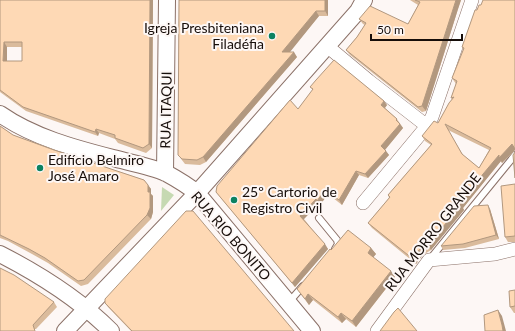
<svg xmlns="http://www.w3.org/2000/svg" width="515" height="331" viewBox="0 0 515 331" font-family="Lato,sans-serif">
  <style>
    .green { fill: #c6d9b2 }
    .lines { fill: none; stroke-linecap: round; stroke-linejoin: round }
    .service-casing { stroke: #8b7168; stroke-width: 8 }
    .minor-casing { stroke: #8b7168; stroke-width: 14 }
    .tertiary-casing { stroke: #8b7168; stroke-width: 18 }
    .service { stroke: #fff; stroke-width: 6 }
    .minor { stroke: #fff; stroke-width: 13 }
    .tertiary { stroke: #fff; stroke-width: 16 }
    .wall { fill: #dabb9c; fill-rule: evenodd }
    .shaded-wall { fill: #b2987f }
    .building { fill: #fed9b5; stroke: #b2987f; fill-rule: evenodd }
    .poi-dot { fill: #0c8261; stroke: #fdf7f5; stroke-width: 1.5 }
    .labels { text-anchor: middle; stroke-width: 4; stroke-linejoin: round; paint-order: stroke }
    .poi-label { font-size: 14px; fill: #160d09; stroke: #fdf7f5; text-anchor: start }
    .street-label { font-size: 14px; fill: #160d09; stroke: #fdf7f5 }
  </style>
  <rect width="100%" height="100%" fill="#fdf7f5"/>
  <!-- green -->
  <path class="green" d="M162,187l12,8 -13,16z"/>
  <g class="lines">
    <defs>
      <path id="service" d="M319,218l18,22 1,4 -3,5
        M430,259l85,-104
        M289,302l14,-16"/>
      <path id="minor" d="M327,46l42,35 58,45
        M363,203l64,-77 5,-9 40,-117
        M377,331l52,-71 66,-6 20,-5"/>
      <path id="tertiary" d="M0,114c33,23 74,34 113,44 15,4 40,9 53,15 11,6 21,12 31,20l115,138
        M165,173l2,-173
        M0,254c41,21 79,45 111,77
        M65,331l132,-138 161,-182 6,-11"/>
    </defs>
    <!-- service casing -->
    <use href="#service" class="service-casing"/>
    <!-- minor casing -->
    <use href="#minor" class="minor-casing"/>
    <!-- tertiary casing -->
    <use href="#tertiary" class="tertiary-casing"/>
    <!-- service -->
    <use href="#service" class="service"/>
    <!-- minor -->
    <use href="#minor" class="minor"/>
    <!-- tertiary -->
    <use href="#tertiary" class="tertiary"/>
  </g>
  <!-- wall -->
  <path class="wall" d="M0,0h153l-1,148 -6,5 -28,-10 -3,-4 -16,-6 -1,3 -72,-25 -26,-19zM7,47h15v14h-15z
    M179,0h149v16h-9l-30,36 8,5 -91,105 -6,3 -15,-1 -7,-9z
    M410,0h51l-3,9 -32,102 -4,1 -72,-57 -4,-5 11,-13 8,-12 -2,-1 -4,-5 49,5 10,-19z
    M515,0v150l-13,13 -1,-2 -38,47 1,2 -33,40 -8,5 -7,9 -44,-36 -4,-5 21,-25 -1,-3 43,-50 -6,-4 -3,-5 16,-13 14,-24 -1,-1 5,-14 -4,-6 11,-28 -1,-3 15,-37 4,-5zM448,130l41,20 -10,18 -16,-13z
    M310,87l77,18 -2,3 12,11 6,9 -18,22 4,5 -21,23 -9,-3 -17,30 -14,-11 -8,11 -1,-2 -15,16 24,30 -33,38 -79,-95 82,-83 15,-19z
    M0,126l13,9 41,15 90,30 7,9v5l2,2v16l-2,7 -63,65 -7,2 -33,-23 -16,-9 -24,-13 -8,-3z
    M515,184v58h-7l-3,-5z
    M490,209l9,30 -34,9 -22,2 -2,-4z
    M371,248l5,6 -3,3 22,20 -39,50 -10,-8 -4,4 -29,-23 -4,5 -12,-16 34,-39z
    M515,290v23h-1l-4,-6z
    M54,302l3,5 -21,22 -36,2z
    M105,303l189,28h-163l-23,-24z"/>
  <!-- shaded-wall -->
  <path class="shaded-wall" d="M150,0h3l-1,148 -3,-4z
    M325,0h3v16l-3,-5z
    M456,0h5l-3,9 -32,102 -4,-5z
    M316,11l3,5 -33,41 -4,-5z
    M4,42l3,5v19l-4,-5z
    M294,52l3,5 -91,105 -3,-5z
    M384,101l3,4 -3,4 -3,-4z
    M400,124l3,4 -19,23 -3,-5z
    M96,129l3,4 -1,3 -3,-4z
    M512,144l3,4v2l-13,13 -1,-2 -38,47 1,2 -33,40 -3,-5 29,-40 42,-50z
    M386,151l3,4 -21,23 -3,-4z
    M356,171l3,4 -17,30 -3,-5z
    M148,185l3,4v5l2,2v16l-2,7 -4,-4z
    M325,190l3,4 -8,11 -1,-2 -16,17 -3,-4 16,-17z
    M488,205l2,4 9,30 -3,-4z
    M325,244l3,5 -33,38 -3,-4z
    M371,248l5,6 -4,5 -4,-6z
    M419,250l4,5 -7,9 -3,-5z
    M391,271l4,6 -39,50 -4,-6z
    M308,294l5,6 -4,5 -4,-6z
    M498,310l4,6 4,15h-3z
    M341,313l5,6 -4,4 -4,-6z"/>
  <!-- building -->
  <path class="building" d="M0,0h150l-1,144 -6,4 -28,-10v-3l-19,-6 -1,3 -72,-25 -23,-17zM4,42h18v19h-19z
    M179,0h146v11h-9l-34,41h12l-91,105 -6,3 -15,-1 -4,-4z
    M415,0h41l-34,106 -4,1 -72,-57 11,-13 9,-14 -7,-4 11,-13 38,18 12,-22z
    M483,0h32v149l-3,-5 -13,14v-3l-42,50h4l-33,40 -9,5 -6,9 -45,-36 22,-26 -2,-2 44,-51 -10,-8 12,-15 4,2 11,-20 5,-6 -3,1 6,-17 -5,-3 12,-30 -2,-1 13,-37h2l2,-5h2zM445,124l46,24 -12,20 -17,-14z
    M334,60l50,41 -3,4 16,14 -1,1 4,4 -19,22 5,5 -21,23 -9,-3 -17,29 -14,-10 -8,11 -1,-2 -16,17 25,28 -33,39 -76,-91 1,-6 73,-86 8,9 15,-20 -3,-2 6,-7z
    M0,126l13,9 41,15 90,30 4,5v7h2v16l-3,7 -63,65 -6,1 -33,-23 -16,-9 -29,-14z
    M515,152v26l-2,-23z
    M515,184v52l-10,1 -4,-51z
    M488,205l8,30 -33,9 -22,2 33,-40z
    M186,211h7l101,120h-162l-27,-28v-4z
    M348,230l23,18 -3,5 23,18 -39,50 -11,-8 -3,4 -30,-23 -3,5 -8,-10 33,-40 1,1z
    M0,268l14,7 40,27 -21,23 2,6h-35z
    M515,290v16l-5,1 -1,-16z
    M398,308l19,23h-37l14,-19z
    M498,310l4,15 1,6h-18l-1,-16z"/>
  <!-- markers -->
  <g class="poi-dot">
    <circle cx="272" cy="36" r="4"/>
    <circle cx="40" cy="168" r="4"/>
    <circle cx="234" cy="200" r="4"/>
  </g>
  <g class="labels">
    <!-- poi labels -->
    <g class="poi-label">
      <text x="264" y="33" text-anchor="end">Igreja Presbiteniana<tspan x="264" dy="16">Filadéfia</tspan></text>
      <text x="48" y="165">Edifício Belmiro<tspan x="48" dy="16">José Amaro</tspan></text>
      <text x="242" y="197">25º Cartorio de<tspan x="242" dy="16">Registro Civil</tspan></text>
    </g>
    <!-- street labels -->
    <g class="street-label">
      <text transform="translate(166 110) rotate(-89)" y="5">RUA ITAQUI</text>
      <text transform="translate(433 232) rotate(-52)" y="5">RUA MORRO GRANDE</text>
      <text transform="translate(231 236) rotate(49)" y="5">RUA RIO BONITO</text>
    </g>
  </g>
  <!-- scale -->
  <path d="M371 34v6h91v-6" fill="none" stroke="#160d09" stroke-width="2"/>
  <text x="377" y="34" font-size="12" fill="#160d09" stroke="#fdf7f5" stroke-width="3" paint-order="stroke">50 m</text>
</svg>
